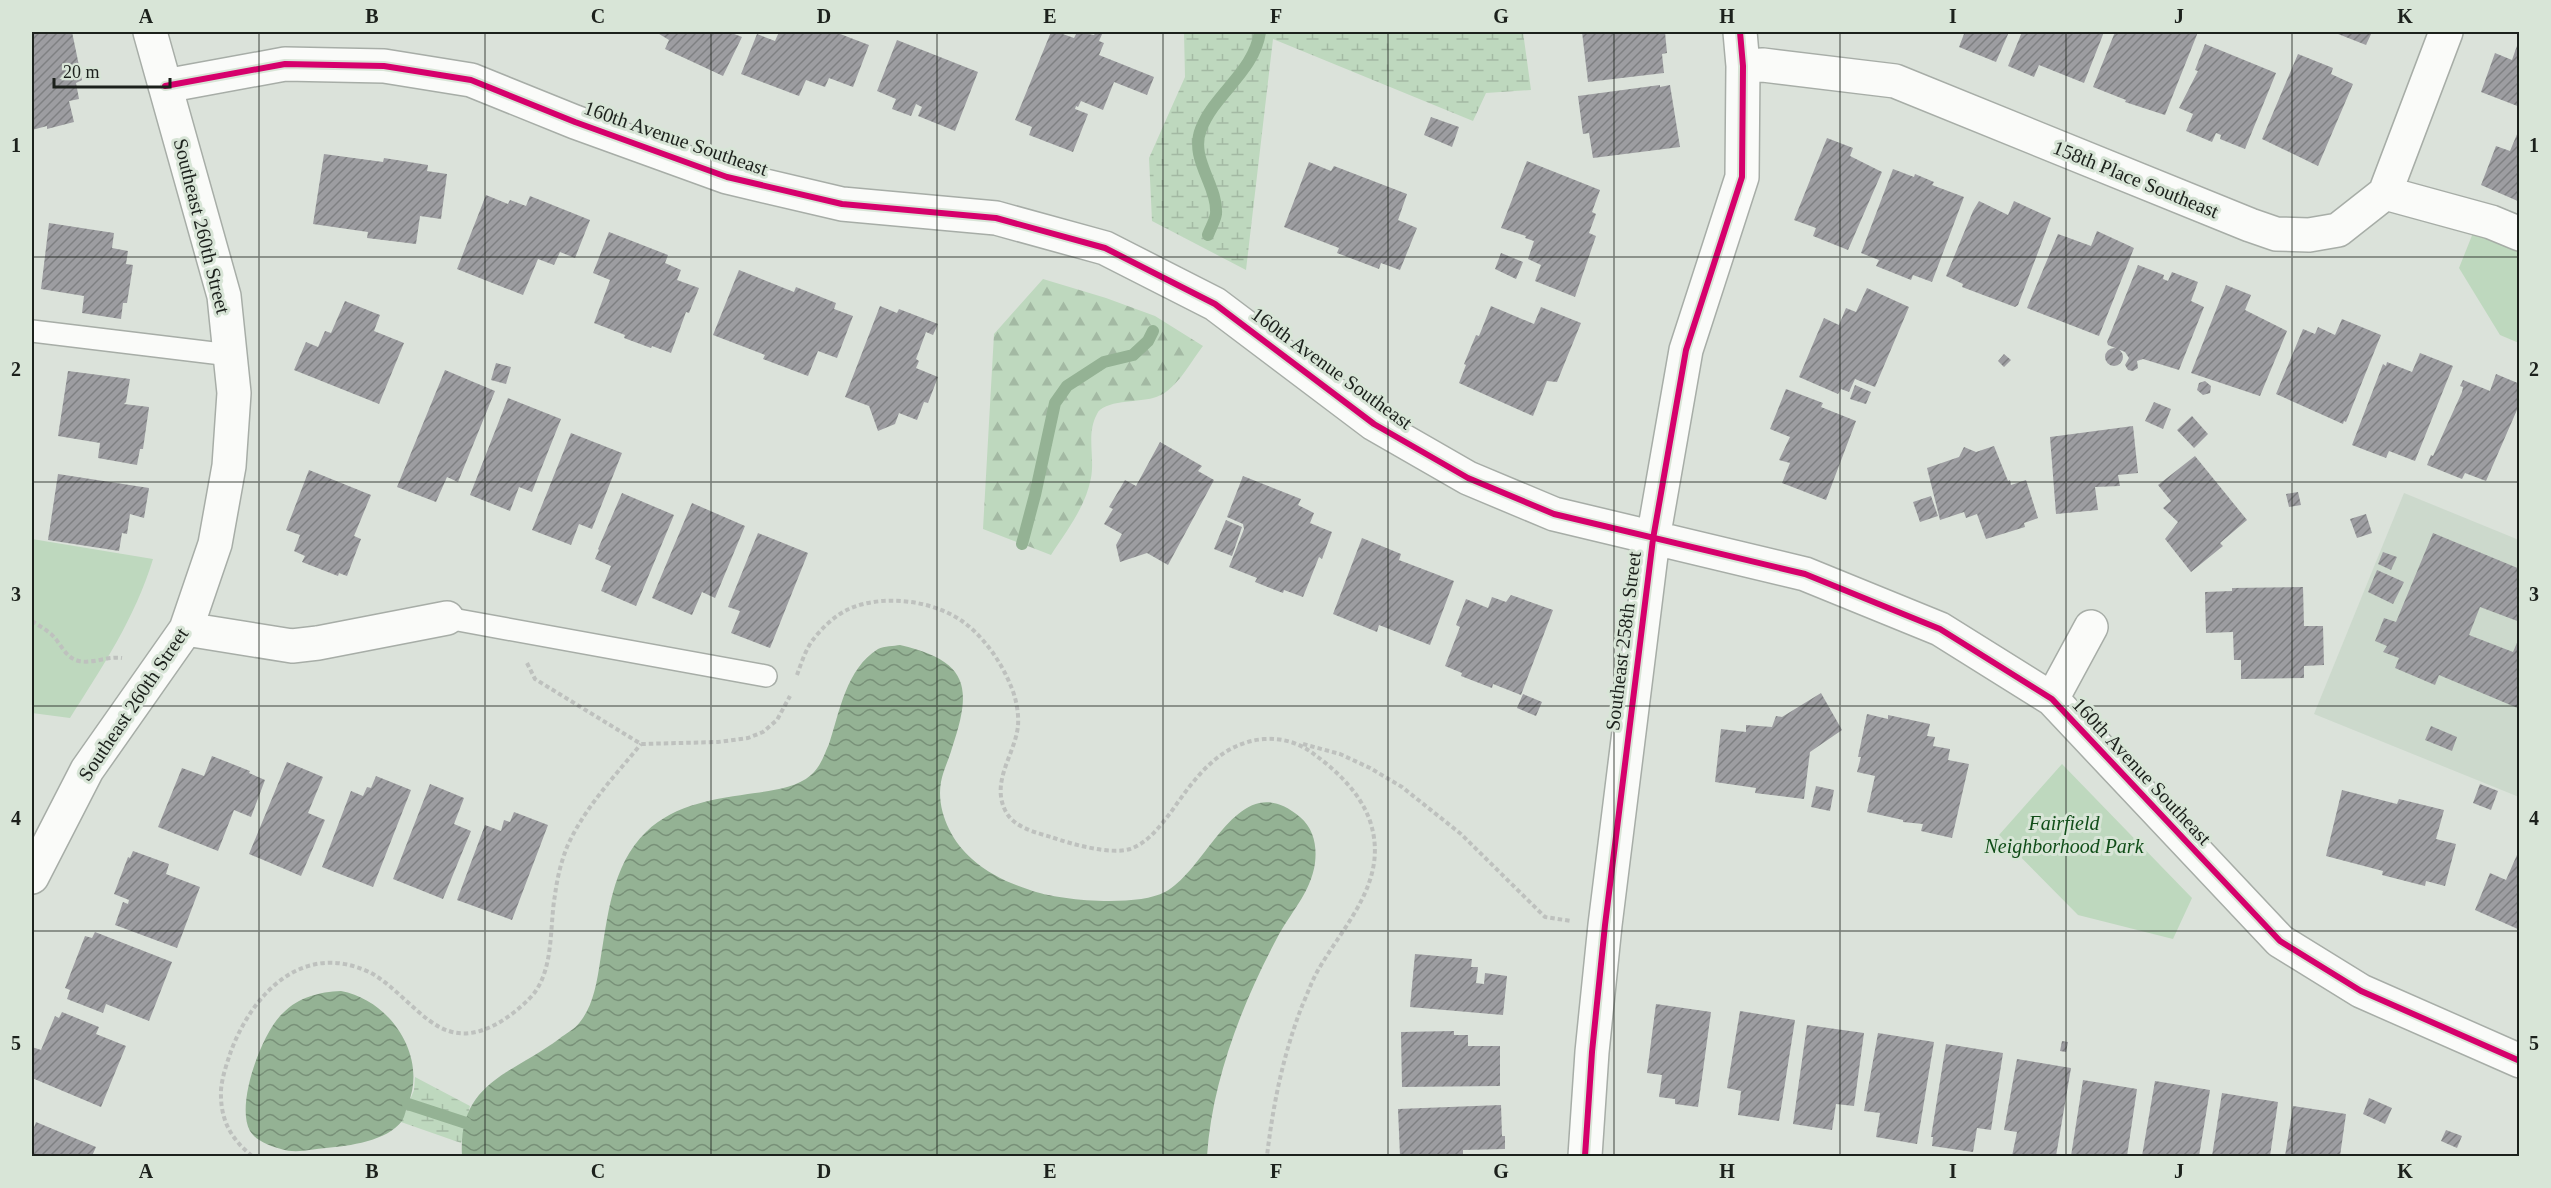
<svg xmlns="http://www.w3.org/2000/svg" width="2551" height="1188" viewBox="0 0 2551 1188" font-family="'Times New Roman',serif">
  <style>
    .built { fill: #ccd9cc }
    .forest { fill: url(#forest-firs) }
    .wetland { fill: url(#wetland-marsh) }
    .park { fill: #bed8be }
    .water { fill: url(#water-waves) }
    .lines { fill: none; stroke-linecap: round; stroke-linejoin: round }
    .stream { stroke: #94b294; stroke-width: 12 }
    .building { fill: url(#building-hatch) }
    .lane-casing { stroke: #a7ada7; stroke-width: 24 }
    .street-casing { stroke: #a7ada7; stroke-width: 36 }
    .path { stroke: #bec1be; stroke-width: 4; stroke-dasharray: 4.5 3; stroke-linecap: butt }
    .lane { stroke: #fafbf9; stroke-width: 21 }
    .street { stroke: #fafbf9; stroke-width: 33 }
    .cycleway-casing { stroke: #d8e5d7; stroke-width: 10 }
    .cycleway { stroke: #d6006c; stroke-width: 6 }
    .grid { fill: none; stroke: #1c211c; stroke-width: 1.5; stroke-opacity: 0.55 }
    .labels { text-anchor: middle; stroke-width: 6; stroke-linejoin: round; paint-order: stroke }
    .street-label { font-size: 20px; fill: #1c211c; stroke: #d8e5d7 }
    .park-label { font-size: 20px; font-style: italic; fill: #104d18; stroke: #d8e5d7 }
    .neatline { fill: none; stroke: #1c211c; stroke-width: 2 }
    .grid-label { font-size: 20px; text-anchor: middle; font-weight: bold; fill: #1c211c }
  </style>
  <defs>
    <pattern id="forest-firs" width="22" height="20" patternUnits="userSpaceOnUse" patternTransform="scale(1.5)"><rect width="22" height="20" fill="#bed8be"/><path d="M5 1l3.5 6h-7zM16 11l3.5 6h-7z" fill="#a3b9a3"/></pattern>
    <pattern id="wetland-marsh" width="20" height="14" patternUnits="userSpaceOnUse" patternTransform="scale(1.5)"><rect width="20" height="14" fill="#bed8be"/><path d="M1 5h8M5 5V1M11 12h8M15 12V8" fill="none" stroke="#a3b9a3"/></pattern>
    <pattern id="water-waves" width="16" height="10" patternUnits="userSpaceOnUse" patternTransform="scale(1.5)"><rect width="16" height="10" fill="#94b294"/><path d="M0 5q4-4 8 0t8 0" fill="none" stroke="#789078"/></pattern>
    <pattern id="building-hatch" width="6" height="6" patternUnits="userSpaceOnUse" patternTransform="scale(1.5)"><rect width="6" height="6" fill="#9d9da1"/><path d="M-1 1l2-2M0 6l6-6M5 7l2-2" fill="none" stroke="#7f8082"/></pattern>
  </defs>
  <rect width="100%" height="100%" fill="#dbe2da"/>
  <!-- built -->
  <path class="built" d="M2404,493l115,47v257l-205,-83z"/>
  <!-- forest -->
  <path class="forest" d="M1043,279l63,19 49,18 48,30c-14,18 -28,47 -50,52 -14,4 -50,2 -56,16 -11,20 -2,43 -6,64 -6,30 -24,52 -40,77l-68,-26 11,-195z"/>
  <!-- wetland -->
  <path class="wetland" d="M1184,32h339l8,58 -45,3 -13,28 -200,-82 -27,231 -94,-49 -3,-63 36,-81z
    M415,1077l55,29 -9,37 -60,-21 13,-32z"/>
  <!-- park -->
  <path class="park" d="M2473,233l46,19v91l-19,-8 -41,-67z
    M32,539l121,20c-18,59 -50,107 -83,159l-38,-5z
    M2062,764l130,134 -19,41 -95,-24 -79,-80z"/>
  <!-- water -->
  <path class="water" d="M900,645c68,16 73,41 52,103 -3,11 -9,23 -11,34 -5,28 10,59 31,77 17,15 36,24 58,31 29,11 107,17 135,2 44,-23 73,-128 135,-75 14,12 17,29 15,46 -4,30 -26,51 -39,77 -35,66 -64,142 -69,216h-745c-4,-73 48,-81 97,-117 6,-5 16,-10 21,-17 13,-16 17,-40 20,-60 8,-45 11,-96 46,-130 30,-29 70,-33 109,-39 19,-3 41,-5 56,-18 10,-9 13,-20 18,-31 11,-33 17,-75 49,-95 6,-3 16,-3 22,-4z
    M341,991c49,9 87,65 67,113 -2,5 -3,12 -6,17 -15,20 -53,25 -76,27 -14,1 -30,6 -45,1 -10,-3 -25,-8 -31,-18 -15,-26 12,-99 33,-118 16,-16 36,-21 58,-22z"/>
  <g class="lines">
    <!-- stream -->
    <path class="stream" d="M1208,235c2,-6 7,-14 8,-21 2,-29 -27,-55 -15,-85 14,-36 53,-57 59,-97
      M1022,544l13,-49 20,-92 12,-17 37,-24 29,-7 15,-14 5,-10
      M408,1104l58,19"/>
  </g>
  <!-- building -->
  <path class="building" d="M32,32h40l10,48 -6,3 3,16 -10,2 5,21 -27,7v-3l-15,4z
    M656,32h73l13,5 -19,39 -58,-27 4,-9z
    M779,32h56l34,13 -16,42 -24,-9 -4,9 -19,-7 -7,16 -58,-22 16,-40 18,7z
    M1051,32h6l17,6 3,-6 17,3 2,-3h7l-4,9 5,2 -5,12 55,22 -7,18 -33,-13 -11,28 -22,-9 -3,6 -2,-1 -1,3 13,5 -15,38 -44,-17 3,-8 -17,-7z
    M1582,32h83l2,21 -5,1 2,19 -76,9z
    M1957,32h52l-13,30 -37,-15 5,-13z
    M2022,32h82l-20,51 -45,-18 -5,12 -26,-11z
    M2115,32h83l-33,83 -40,-13 1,-2 -33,-13z
    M2333,32h39l-6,13z
    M897,40l81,32 -23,59 -37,-15 4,-9 -6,-3 -5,12 -19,-7 4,-10 -19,-8z
    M2519,40h1v67l-39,-15 14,-39 17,7z
    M2205,44l71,29 -31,76 -25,-10 1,-4 -5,-2 -4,9 -26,-11 7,-17 -14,-6 19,-37 -3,-1z
    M2298,54l35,14 -2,6 22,10 -35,82 -56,-27z
    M1660,85v2l10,-2 10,62 -87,11 -4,-25 -6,1 -5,-38z
    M1431,117l28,10 -7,20 -28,-12z
    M2520,127v75l-39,-17 15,-39 14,5z
    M1827,138l26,10 -3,8 32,16 -34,78 -35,-14 3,-8 -22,-8z
    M324,154l59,8 1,-4 44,7 -1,6 20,3 -6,45 -21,-3 -4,28 -49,-6 1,-6 -55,-8z
    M1527,161l73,29 -8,22 4,2 -7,19 7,3 -21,61 -40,-16 6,-16 -13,-6 6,-18 -9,-3 1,-2 -25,-8z
    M1309,162l22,9 3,-5 73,28 -9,26 19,8 -17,42 -19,-7 -2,6 -42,-16 2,-5 -55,-21z
    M1893,169l21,8 1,-3 19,8 -2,3 32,12 -32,85 -19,-7 -2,5 -35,-14 3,-6 -18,-7z
    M486,195l22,9 2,-4 16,6 4,-10 60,24 -15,38 -15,-6 -6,13 -16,-6 -15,36 -66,-26z
    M1979,201l29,14 6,-14 37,17 -33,87 -3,2 -53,-20 1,-3 -17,-8 27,-65z
    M49,223l65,10 -2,15 16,3 -2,13 7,1 -6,38h-4l-2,16 -39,-6 2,-17 -43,-7z
    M2097,231l37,17 -35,88 -72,-28 31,-74 33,12z
    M609,232l59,23 -3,8 16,7 -4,10 22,8 -10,25 -3,-1 -15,41 -19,-7 -1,2 -27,-10 1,-3 -31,-12 16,-43 -17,-7z
    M1501,253l22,9 -7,17 -21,-10z
    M2138,265l26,10 -1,4 5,2 4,-9 26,10 -7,19 13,6 -25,63 -36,-11 -6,2 1,7 -5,3 -5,-1 -3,-5 4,-7 -4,-6 -17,-7 -1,-3z
    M739,270l55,22 2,-5 40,16 -2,6 19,7 -16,42 -19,-7 -10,25 -45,-17 2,-4 -52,-20z
    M2226,285l25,10 -6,15 42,21 -27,65 -69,-23z
    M1867,288l42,19 -34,80 -20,-8 -6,13 -8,-3 -3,5 -39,-17 25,-59 15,7 7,-17 10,4z
    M345,301l35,14 -6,16 30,12 -25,61 -85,-34 12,-28 12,5 7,-16 6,2z
    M880,306l17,7 2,-4 39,15 -5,11 -7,-3 -10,27 3,2 -3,7 22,9 -10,26 -4,-1 -7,18 -18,-7 -4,11 -17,7 -9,-25 -24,-9z
    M1491,306l43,18 7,-17 40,16 -24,59 -10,-1 -14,35 -74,-33 7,-18 -2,-1 12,-29 3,1z
    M2342,319l39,16 -35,87 -2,-1 -1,3 -67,-30 27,-65 12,5 3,-7 17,8z
    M2105 357a9 9 0 1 1 18 0a9 9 0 1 1-18 0Z
    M2420,353l33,13 -38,95 -26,-10 -3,7 -34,-13 31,-81 3,2 1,-4 25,10z
    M2004,354l7,6 -7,7 -6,-6z
    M496,363l15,4 -5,17 -15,-4z
    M445,370l50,21 -37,91 -11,-5 -11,25 -39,-15z
    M68,371l62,8 -4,23 -2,2 25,3 -6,42h-3l-3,16 -39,-7 2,-15 -42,-7z
    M2496,374l24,10v19l-34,78 -21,-8 -3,6 -35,-14 4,-10 2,1 29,-64 1,-5 -3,-1 3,-6 27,11z
    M2205,381l6,5 -1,7 -7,2 -6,-5 2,-7z
    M1855,385l16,7 -5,12 -16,-5z
    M1786,389l37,14 -2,4 35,14 -30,79 -44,-17 8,-20 -11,-3 11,-23 -20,-8z
    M508,398l53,21 -29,73 -13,-5 -9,24 -40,-16z
    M2154,402l17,7 -8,20 -18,-8z
    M2192,416l16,18 -14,14 -17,-18z
    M2133,426l5,47 -20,2 2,11 -25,1 3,23 -42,4 -6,-77z
    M571,433l51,20 -30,76 -13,-5 -8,21 -39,-15z
    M1160,442l42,24 -4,5 16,9 -46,85 -21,-12 -27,9 -4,-17 6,-11 -18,-10 9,-15 -4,-2 16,-27 11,6z
    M1994,446l14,35 2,-1 1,5 15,-5 12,38 -14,5 1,4 -39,12 -9,-25 -11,4 -2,-6 -24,8 -13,-52 32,-11 5,-10 12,5z
    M2195,456l52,64 -27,23 3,3 -32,26 -26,-33 13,-17 -15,-14 8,-7 -13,-16z
    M309,470l62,25 -17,41 7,3 -14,37 -8,-3 -1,3 -36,-14 3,-6 -11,-5 6,-16 -14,-5z
    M58,474l91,14 -5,30 -14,-4 -3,20 -5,-1 -3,18 -71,-11z
    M1243,476l58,23 -3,6 16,8 -4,10 22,9 -10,27 -3,-2 -16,40 -19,-7 -1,3 -28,-11 2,-4 -28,-11 15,-38 -1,-5 -16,-7z
    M2298,492l3,13 -12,2 -3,-13z
    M622,493l52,22 -38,91 -35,-15 10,-25 -16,-7 4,-9 -1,-1z
    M1931,496l7,20 -18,6 -7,-20z
    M692,503l53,23 -30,72 -13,-6 -10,23 -40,-17z
    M2366,514l6,19 -15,5 -7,-19z
    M1226,520l16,7 -10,29 -18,-7z
    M758,533l50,20 -38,95 -39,-15 9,-22 -12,-4z
    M2433,533l87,36v53l-40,-15 -11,28 44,17 7,-16v73l-81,-34 -4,10 -40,-17 4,-10 -16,-6 4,-6 -12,-5 9,-23 12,4z
    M1362,538l39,16 -2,6 55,21 -24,64 -51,-20 -2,7 -44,-18z
    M2383,552l14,5 -6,13 -13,-6z
    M2377,570l27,12 -11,22 -25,-12z
    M2303,587l1,39h19l1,39 -20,1v12l-63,1v-19h-7l-1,-28 -27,1 -1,-41 27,-1v-3z
    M1511,595l42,15 -32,85 -28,-11 -1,4 -31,-12 1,-3 -17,-7 15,-39 -4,-2 10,-26 22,9 4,-11 14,5z
    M1821,693l21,37 -32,22 -6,47 -49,-6 1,-5 -41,-6 6,-53 25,3v-7l26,2 4,-11 6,1z
    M1523,694l19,8 -6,14 -19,-8z
    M1867,714l21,5v-4l42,9 -3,12 8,1 -2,9 17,3 -2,11 21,4 -17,74 -31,-7 2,-7 -20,-2v-2l-36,-8 8,-36 -18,-4 4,-15h-3z
    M2431,726l26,11 -5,14 -27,-11z
    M212,756l38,15 -1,2 16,7 -14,37 -17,-7 -16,41 -60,-24 24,-59 22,8z
    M287,762l36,15 -15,36 17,7 -24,56 -52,-22z
    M376,776l35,14 -38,97 -51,-20 29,-76 12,5 4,-9 4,1z
    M430,784l34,14 -10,26 17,7 -28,68 -50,-20z
    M2480,784l18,7 -7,19 -18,-7z
    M1816,786l18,4 -4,21 -19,-4z
    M2342,790l55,14 2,-5 45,11 -8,29 20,5 -11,42 -19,-5 -1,5 -43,-11 1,-4 -57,-15z
    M514,812l34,13 -36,95 -55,-20 28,-75 16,6 3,-11 6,2z
    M2520,848v82l-45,-20 15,-37 16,7z
    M133,851l36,13 -3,10 34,13 -23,61 -62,-23 8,-23 5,2 1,-4 -15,-6 14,-37 2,1z
    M95,932l77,30 -23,59 -43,-17 -3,9 -36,-14 3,-9 -5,-2 20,-52 7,2z
    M1415,954l57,5 -1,8h7l-2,16 8,1 1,-11 22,3 -4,39 -93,-8z
    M1656,1004l55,8 -13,95 -23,-3v-5l-16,-2 3,-22 -15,-2z
    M1740,1011l55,9 -16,101 -41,-6 3,-24 -14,-3z
    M62,1012l37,15 -3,7 30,12 -25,61 -69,-29v-31l9,3 14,-34 4,2z
    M1807,1025l57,8 -10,73 -18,-2 -4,26 -39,-6z
    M1454,1031v4h14v11h32v40l-98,1 -1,-55z
    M1878,1033l56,9 -17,102 -41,-7 4,-24 -16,-2z
    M2062,1041l6,1 -2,10 -6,-1z
    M1946,1044l57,9 -12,77 -14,-2 -4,24 -41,-6 1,-9h-2z
    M2017,1059l54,9 -15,88h-44l5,-24 -13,-2z
    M2083,1080l54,9 -10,67h-56z
    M2155,1081l55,9 -11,66h-57z
    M2222,1093l56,9 -8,54h-58z
    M2369,1098l23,10 -7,16 -22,-10z
    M1501,1105l1,31h3v13l-42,1v6h-63l-2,-47z
    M2293,1106l53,8 -6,42h-55z
    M36,1122l60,25 -4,9h-60v-23z
    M2446,1130l16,6 -5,12 -16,-7z"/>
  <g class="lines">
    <defs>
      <path id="lane" d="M32,331l198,24
        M447,618l319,58"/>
      <path id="street" d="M1743,66l20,-1 132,16 355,144 26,9 33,1 29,-5 47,-37 61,-161
        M165,86l120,-22 99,2 87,14 104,42 152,55 115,27 154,14 109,30 110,56 159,120 94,54 86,36 251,60 135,55 112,70 228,242 81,50 159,70
        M2385,193l106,29 29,12
        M186,629l106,17 26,-3 129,-25
        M2052,699l39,-72
        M32,877l55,-107 99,-141 29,-85 14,-78 5,-73 -10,-97 -74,-264
        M1585,1156l7,-104 13,-127 48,-386 33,-189 56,-173 1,-111 -3,-34"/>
    </defs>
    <!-- lane casing -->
    <use href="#lane" class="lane-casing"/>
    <!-- street casing -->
    <use href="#street" class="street-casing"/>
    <!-- path -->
    <path class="path" d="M32,621c6,4 13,8 19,13 10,9 14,24 28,27 14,3 28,-5 43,-3
      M527,663l8,16 106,65 77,-2 30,-4 15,-6 14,-12 13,-24
      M797,675c4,-11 8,-24 15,-34 9,-12 23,-26 37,-32 33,-15 83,-9 113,12 21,15 38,39 48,63 6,13 9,29 8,42 -3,28 -27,55 -13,84 8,17 29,22 46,27 20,7 59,18 79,12 18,-6 30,-23 41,-37 24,-34 48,-69 93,-73 17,-1 33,3 47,13 24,17 49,40 59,69 20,60 -26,103 -53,151 -6,11 -10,23 -15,34 -19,49 -29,99 -35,150
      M1303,744l37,10 30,14 32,19 59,47 84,83 26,4
      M252,1156c-22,-18 -32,-37 -31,-66 1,-13 6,-27 10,-39 22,-58 72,-110 138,-79 28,14 53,51 80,59 29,10 61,-13 80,-32 26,-26 20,-71 26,-104 2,-16 6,-33 12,-48 17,-39 48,-71 74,-103"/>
    <!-- lane -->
    <use href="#lane" class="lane"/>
    <!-- street -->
    <use href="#street" class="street"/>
    <defs>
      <path id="cycleway" d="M165,86l120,-22 99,2 87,14 104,42 152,55 115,27 154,14 109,30 110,56 159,120 94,54 86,36 251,60 135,55 112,70 228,242 81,50 159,70
        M1585,1156l7,-104 13,-127 48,-386 33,-189 56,-173 1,-111 -3,-34"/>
    </defs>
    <!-- cycleway casing -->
    <use href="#cycleway" class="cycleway-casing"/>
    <!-- cycleway -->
    <use href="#cycleway" class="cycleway"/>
  </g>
  <!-- grid -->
  <path class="grid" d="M259,32v1124M485,32v1124M711,32v1124M937,32v1124M1163,32v1124M1388,32v1124M1614,32v1124M1840,32v1124M2066,32v1124M2292,32v1124M32,257h2488M32,482h2488M32,706h2488M32,931h2488"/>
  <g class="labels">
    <!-- street labels -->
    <g class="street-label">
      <text transform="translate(676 138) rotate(19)" y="7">160th Avenue Southeast</text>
      <text transform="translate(2136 179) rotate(22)" y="7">158th Place Southeast</text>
      <text transform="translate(202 226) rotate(76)" y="7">Southeast 260th Street</text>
      <text transform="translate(1332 368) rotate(36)" y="7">160th Avenue Southeast</text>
      <text transform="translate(1623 641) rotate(-83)" y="7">Southeast 258th Street</text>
      <text transform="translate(133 704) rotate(-56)" y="7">Southeast 260th Street</text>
      <text transform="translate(2142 771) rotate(47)" y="7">160th Avenue Southeast</text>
    </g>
    <!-- park labels -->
    <g class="park-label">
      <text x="2064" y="830">Fairfield<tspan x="2064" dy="23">Neighborhood Park</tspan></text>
    </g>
  </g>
  <!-- border -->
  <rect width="2551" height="1188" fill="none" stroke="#d8e5d7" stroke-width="66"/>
  <!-- scale -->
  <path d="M54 78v9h116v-9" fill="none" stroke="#1c211c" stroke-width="3"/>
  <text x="63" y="78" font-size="18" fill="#1c211c" stroke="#d8e5d7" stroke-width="4.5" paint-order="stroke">20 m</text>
  <rect x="33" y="33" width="2485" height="1122" class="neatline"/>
  <g class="grid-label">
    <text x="146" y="23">A</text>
    <text x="372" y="23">B</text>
    <text x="598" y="23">C</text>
    <text x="824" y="23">D</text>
    <text x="1050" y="23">E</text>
    <text x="1276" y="23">F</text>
    <text x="1501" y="23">G</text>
    <text x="1727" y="23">H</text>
    <text x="1953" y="23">I</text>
    <text x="2179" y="23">J</text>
    <text x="2405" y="23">K</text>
    <text x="16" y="152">1</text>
    <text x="2534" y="152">1</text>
    <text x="16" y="376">2</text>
    <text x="2534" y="376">2</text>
    <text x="16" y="601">3</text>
    <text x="2534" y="601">3</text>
    <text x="16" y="825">4</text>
    <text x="2534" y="825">4</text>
    <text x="16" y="1050">5</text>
    <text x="2534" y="1050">5</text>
    <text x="146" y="1178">A</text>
    <text x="372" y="1178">B</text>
    <text x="598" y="1178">C</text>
    <text x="824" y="1178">D</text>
    <text x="1050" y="1178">E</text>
    <text x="1276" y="1178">F</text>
    <text x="1501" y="1178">G</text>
    <text x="1727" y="1178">H</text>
    <text x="1953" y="1178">I</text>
    <text x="2179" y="1178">J</text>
    <text x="2405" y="1178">K</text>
  </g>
</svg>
